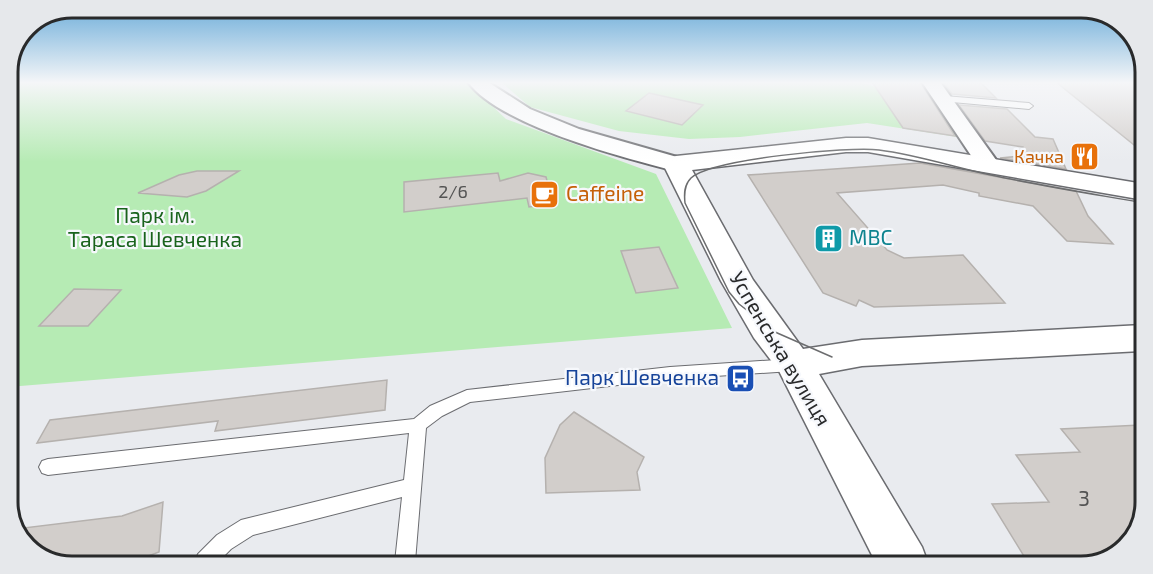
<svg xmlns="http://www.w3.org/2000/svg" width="1153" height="574" viewBox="0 0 1153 574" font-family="'Exo 2',sans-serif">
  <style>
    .green { fill: #b6ebb4 }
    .building { fill: #d2cecb; stroke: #b5b1ae; stroke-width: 1.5 }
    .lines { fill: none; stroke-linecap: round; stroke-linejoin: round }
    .lane-casing { stroke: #6b6c70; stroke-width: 2 }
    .street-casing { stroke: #6b6c70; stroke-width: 4 }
    .secondary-casing { stroke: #6b6c70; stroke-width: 3 }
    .lane { fill: #fff; fill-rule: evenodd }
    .street { fill: #fff; fill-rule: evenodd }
    .secondary { fill: #fff; fill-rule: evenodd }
    .tram { stroke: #6c6d6f; stroke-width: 1.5 }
    .labels { text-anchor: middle; stroke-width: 4.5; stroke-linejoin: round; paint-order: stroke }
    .far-food-label { font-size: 18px; fill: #c56008; stroke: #f6f8fc; text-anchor: end }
    .number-label { font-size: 18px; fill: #535353 }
    .food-label { font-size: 21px; fill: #c56008; stroke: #f6f8fc; text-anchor: start }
    .park-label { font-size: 21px; fill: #19631c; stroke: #f6f8fc }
    .culture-label { font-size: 21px; fill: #0d838f; stroke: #f6f8fc; text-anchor: start }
    .street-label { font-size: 21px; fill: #292a2b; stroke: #f6f8fc }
    .transit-label { font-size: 21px; fill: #164399; stroke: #f6f8fc; text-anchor: end }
    .near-number-label { font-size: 21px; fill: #535353 }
    .rim { fill: none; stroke: #292a2b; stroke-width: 3 }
  </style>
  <rect width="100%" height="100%" fill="#e9ebef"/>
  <!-- green -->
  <path class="green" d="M8,82h459l39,37 150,55 76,154 -724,59z
    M501,82h357l75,20 25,35 -91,-14 -127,14 -51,2 -70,-8 -89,-24z"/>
  <!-- building -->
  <path class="building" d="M872,82h48l35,54 -52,-8z
    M943,82h37l16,16 -44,-4z
    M1056,82h89l-1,71z
    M649,93l54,12 -21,20 -56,-14z
    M959,105l48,4 28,28 18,2 13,30 -66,-11 22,-2 1,-9 -38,-6z
    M920,163l156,28 12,25 25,28 -46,-3 -34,-35 -54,-10v-3l-36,-8 -106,8 50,57 17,8 59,-3 42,48 -131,4 -15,-7 -3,6 -33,-13 -75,-118z
    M197,171h42l-33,20 -19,6 -49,-4 41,-18z
    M498,173l2,8 28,-8 18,4 7,27 -24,3 -2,-9 -123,14v-30z
    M659,247l19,41 -42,5 -15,-42z
    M74,289l47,1 -33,36h-49z
    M387,380l-2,30 -170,21 3,-10 -181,22 13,-23z
    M574,412l70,45 -7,15 3,18 -94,3 -1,-35 15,-33z
    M1140,425l-1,105 -22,26 -35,10h-52l-38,-62 57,-2 -33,-47 64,-3 -19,-23z
    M163,502l-4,50 -24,9 -91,-1 -25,-22 -4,-9 107,-13z"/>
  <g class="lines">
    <defs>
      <path id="lane" d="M944,96l85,7 4,3 -4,3 -88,-8 -1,-2z
        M792,359l5,2 3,4 -3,4 -5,2 -122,8 -200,23 -28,14 -16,12 -11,134h-20l7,-65 -149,38 -22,14 -12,12h-24l3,-7 19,-19 24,-15 163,-40 5,-47 -361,42 -6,-2 -3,-6 3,-6 6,-2 366,-40 16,-13 37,-16 203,-23z"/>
      <path id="street" d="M468,82h20l42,27 49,20 105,30 3,5 -3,5 -8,2c-52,-13 -177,-46 -208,-89z
        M922,82h18l59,82 -3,5h-16z"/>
      <path id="secondary" d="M846,138h22l276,46v16l-276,-48h-22l-154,18 61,110 50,69 59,-9 280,-15 -1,26 -279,15 -43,8 103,173 7,19 -52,-1 -98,-194 -25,-33 -33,-57 -58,-117 4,-5 9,-3z"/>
    </defs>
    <!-- lane casing -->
    <use href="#lane" class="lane-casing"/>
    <!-- street casing -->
    <use href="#street" class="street-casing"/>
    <!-- secondary casing -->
    <use href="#secondary" class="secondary-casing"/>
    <!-- lane -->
    <use href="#lane" class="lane"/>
    <!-- street -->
    <use href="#street" class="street"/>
    <!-- secondary -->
    <use href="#secondary" class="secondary"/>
    <!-- tram -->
    <path class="tram" d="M832,357l-57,-25 -36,-28 -10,-12 -44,-89c-1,-9 -1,-18 6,-25 21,-19 158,-32 188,-28 39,5 74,17 112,25 51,11 102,19 153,28"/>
  </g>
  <!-- sky -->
  <linearGradient id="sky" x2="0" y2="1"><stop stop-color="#67aad8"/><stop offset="0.51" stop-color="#f5f6f8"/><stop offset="1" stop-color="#f5f6f8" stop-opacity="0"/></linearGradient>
  <rect width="1153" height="162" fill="url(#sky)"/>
  <!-- icons -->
  <defs>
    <symbol id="restaurant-square" viewBox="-11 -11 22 22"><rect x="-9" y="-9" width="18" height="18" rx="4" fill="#e8710a" stroke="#f6f8fc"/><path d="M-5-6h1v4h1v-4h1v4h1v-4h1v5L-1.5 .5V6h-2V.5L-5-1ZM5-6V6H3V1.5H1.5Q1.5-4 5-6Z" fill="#fff"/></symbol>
    <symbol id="cafe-square" viewBox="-11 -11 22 22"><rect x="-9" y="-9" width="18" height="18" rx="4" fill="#e8710a" stroke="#f6f8fc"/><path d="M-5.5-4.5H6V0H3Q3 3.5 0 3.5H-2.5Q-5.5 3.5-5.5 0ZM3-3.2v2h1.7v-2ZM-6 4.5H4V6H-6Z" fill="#fff"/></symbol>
    <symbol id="building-square" viewBox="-11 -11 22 22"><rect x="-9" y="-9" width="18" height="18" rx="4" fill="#0f9aa8" stroke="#f6f8fc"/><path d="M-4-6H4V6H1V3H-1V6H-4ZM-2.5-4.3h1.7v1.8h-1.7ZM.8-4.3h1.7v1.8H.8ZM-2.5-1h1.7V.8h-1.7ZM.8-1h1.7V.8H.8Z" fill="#fff"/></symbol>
    <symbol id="bus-square" viewBox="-11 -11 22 22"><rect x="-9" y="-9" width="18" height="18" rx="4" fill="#1a4fb4" stroke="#f6f8fc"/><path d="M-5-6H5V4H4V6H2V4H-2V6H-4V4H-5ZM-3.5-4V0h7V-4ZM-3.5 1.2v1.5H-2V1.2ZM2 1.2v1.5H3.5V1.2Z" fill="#fff"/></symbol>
  </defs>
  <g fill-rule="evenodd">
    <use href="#restaurant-square" x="1068" y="140" width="33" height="33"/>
    <use href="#cafe-square" x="528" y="178" width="33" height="33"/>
    <use href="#building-square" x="812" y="222" width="33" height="33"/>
    <use href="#bus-square" x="724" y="362" width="33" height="33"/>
  </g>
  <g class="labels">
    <!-- far-food labels -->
    <g class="far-food-label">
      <text x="1064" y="163">Качка</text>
    </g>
    <!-- number labels -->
    <g class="number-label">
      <text x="453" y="198">2/6</text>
    </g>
    <!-- food labels -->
    <g class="food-label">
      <text x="566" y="201">Caffeine</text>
    </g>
    <!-- park labels -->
    <g class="park-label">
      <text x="155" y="223">Парк ім.<tspan x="155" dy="24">Тараса Шевченка</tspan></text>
    </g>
    <!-- culture labels -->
    <g class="culture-label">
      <text x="849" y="245">МВС</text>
    </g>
    <!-- street labels -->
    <g class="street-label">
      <text transform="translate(780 349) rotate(59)" y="7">Успенська вулиця</text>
    </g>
    <!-- transit labels -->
    <g class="transit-label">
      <text x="719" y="385">Парк Шевченка</text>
    </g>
    <!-- near-number labels -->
    <g class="near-number-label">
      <text x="1084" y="506">3</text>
    </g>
  </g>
  <!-- crop -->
  <path d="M0 0H1153V574H0ZM72 18H1081A54 54 0 0 1 1135 72V502A54 54 0 0 1 1081 556H72A54 54 0 0 1 18 502V72A54 54 0 0 1 72 18Z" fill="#e6e8eb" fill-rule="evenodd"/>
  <path class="rim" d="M72 18H1081A54 54 0 0 1 1135 72V502A54 54 0 0 1 1081 556H72A54 54 0 0 1 18 502V72A54 54 0 0 1 72 18Z"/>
</svg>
